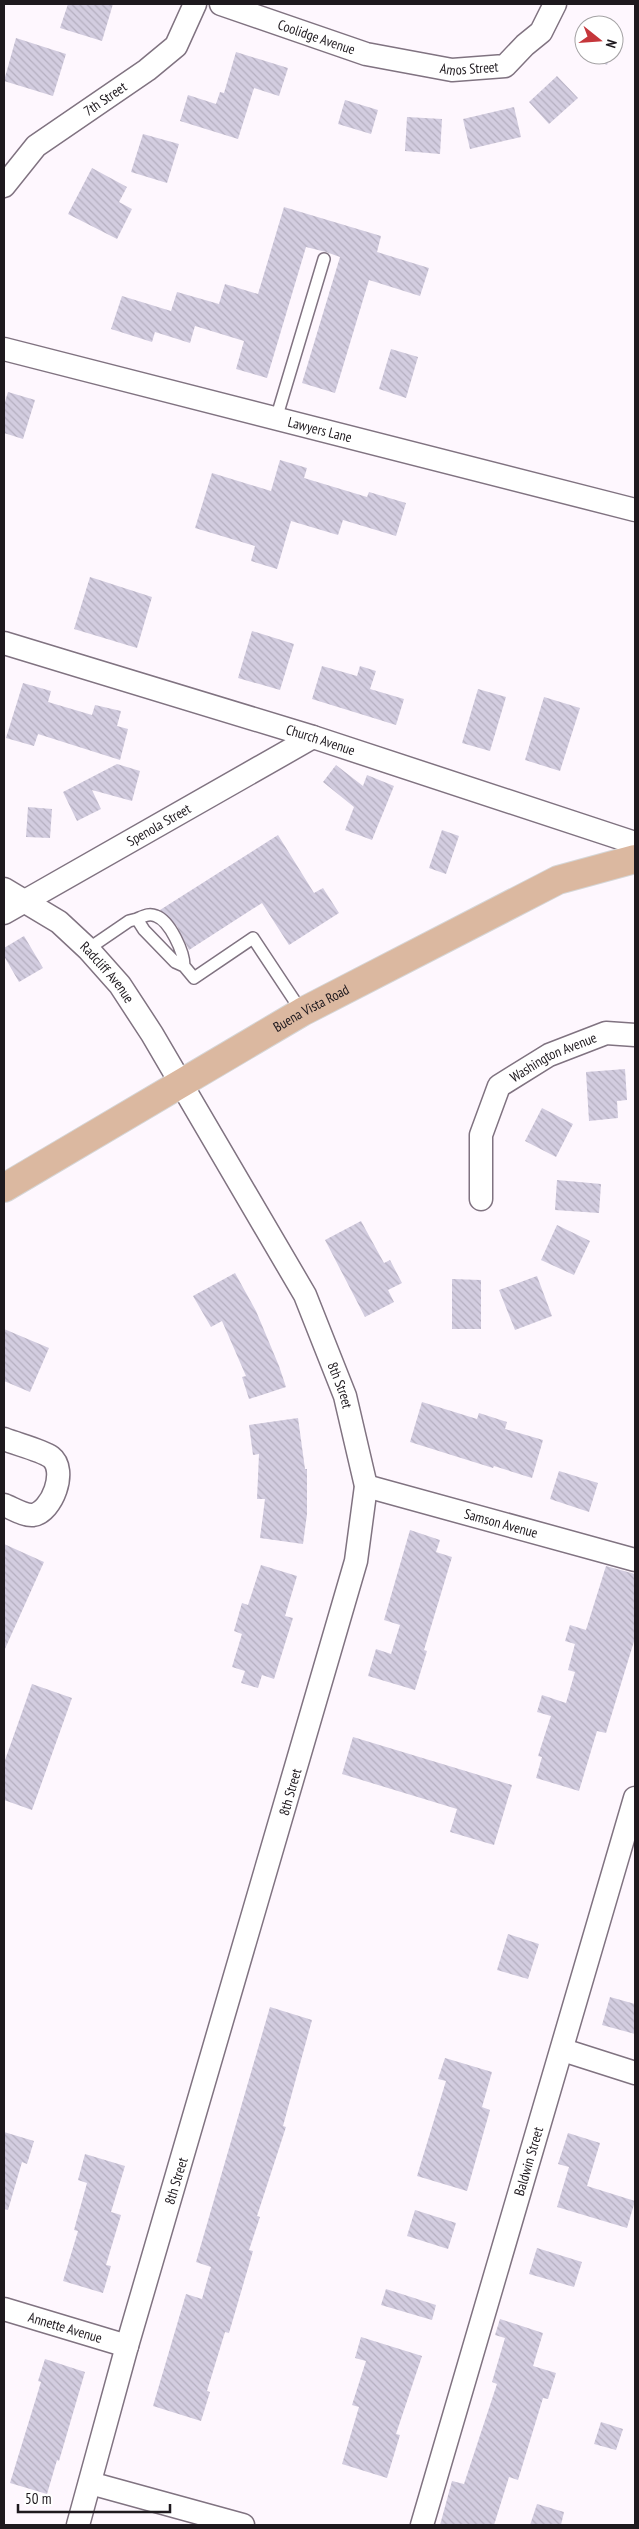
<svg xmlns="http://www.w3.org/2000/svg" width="639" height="2529" viewBox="0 0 639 2529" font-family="'PT Sans Narrow',sans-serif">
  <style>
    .building { fill: url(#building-back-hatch) }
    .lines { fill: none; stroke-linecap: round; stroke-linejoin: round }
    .lane-casing { stroke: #807381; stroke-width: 14 }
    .street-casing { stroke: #807381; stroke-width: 25 }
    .primary-casing { stroke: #d6d6d6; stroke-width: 30 }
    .lane { stroke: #fff; stroke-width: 11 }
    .street { stroke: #fff; stroke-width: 22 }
    .primary { stroke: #dbb8a0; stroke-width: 28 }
    .labels { text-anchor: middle; stroke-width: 4; stroke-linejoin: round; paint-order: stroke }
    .street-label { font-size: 14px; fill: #1e191e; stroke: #fff }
  </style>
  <defs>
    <pattern id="building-back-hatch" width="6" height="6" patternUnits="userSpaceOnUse" patternTransform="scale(1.25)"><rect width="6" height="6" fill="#d3cde0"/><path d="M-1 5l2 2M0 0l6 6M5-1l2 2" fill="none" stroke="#b5afc0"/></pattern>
  </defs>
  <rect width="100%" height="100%" fill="#fef7fe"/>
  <!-- building -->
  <path class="building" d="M68,4h45l-11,37 -42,-13z
    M614,31l6,3 -6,14z
    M16,38l50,16 -13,42 -49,-15z
    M236,52l52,16 -9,28 -25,-8 -16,51 -58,-18 8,-26 28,9 4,-12 4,1z
    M584,55h27l-4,10z
    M557,76l21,22 -29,26 -20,-22z
    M345,100l33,10 -7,24 -33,-10z
    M514,107l7,30 -51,12 -7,-30z
    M407,117l35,2 -2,35 -35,-3z
    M143,134l36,10 -12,39 -36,-11z
    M92,168l35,19 -8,15 13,7 -15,30 -49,-25z
    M284,207l97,29 -4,16 52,16 -9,28 -51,-16 -34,113 -33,-10 38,-126 -14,-5 -20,-5 -39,131 -31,-9 8,-28 -49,-15 -5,17 -35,-11 -3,10 -41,-13 11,-33 49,15 6,-19 42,12 6,-20 33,10z
    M391,349l27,8 -12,41 -27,-9z
    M8,392l27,8 -12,39 -19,-6v-28z
    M280,460l27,8 -3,10 63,19 2,-5 37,11 -10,33 -53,-16 -5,15 -47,-14 -14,48 -26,-8 4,-15 -60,-18 17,-55 59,18z
    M90,577l62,20 -15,51 -63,-19z
    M252,631l42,13 -14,46 -42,-12z
    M322,666l35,10 3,-10 16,5 -6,18 34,10 -8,26 -84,-26z
    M23,683l28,8 -3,11 44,13 3,-10 26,6 -4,15 11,3 -8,31 -82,-26 -4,12 -28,-8z
    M478,689l28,8 -16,54 -28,-8z
    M544,697l36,11 -20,63 -35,-11z
    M117,764l23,7 -8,30 -40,-11 9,19 -24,12 -14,-29z
    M336,765l27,21 4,-11 27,11 -22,54 -27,-10 9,-23 -31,-25z
    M28,807l24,2 -2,29 -24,-1z
    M442,830l17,6 -13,38 -17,-6z
    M278,835l36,58 9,-5 16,25 -50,32 -27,-42 -73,47 -12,-24 -17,-16z
    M24,936l19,32 -24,14 -15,-26v-8z
    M625,1069l2,31 -10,1 1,17 -29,3 -3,-49z
    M542,1108l31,16 -17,33 -31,-16z
    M557,1180l44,4 -2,29 -44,-3z
    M361,1221l23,42 6,-3 12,23 -14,7 6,12 -29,15 -40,-77z
    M557,1225l33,16 -16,34 -33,-15z
    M235,1273l21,38 23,55 7,21 -37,12 -7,-22 4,-1 -24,-55 -11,6 -18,-31z
    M537,1276l15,40 -37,14 -16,-40z
    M452,1279l29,1v49h-29z
    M4,1329l45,19 -19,44 -26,-11z
    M422,1402l55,17 2,-6 28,9 -2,7 38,11 -11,38 -38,-12 -1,2 -83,-26z
    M298,1418l7,51h2v45l-4,30 -43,-6 5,-39h-8l2,-45 -6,1 -4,-30z
    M559,1471l39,12 -9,29 -39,-13z
    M410,1530l30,10 -4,12 16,5 -28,93 3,1 -12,39 -47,-14 8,-27 15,5 9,-29 -16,-5z
    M4,1544l40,18 -40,89z
    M261,1565l36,11 -12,40 8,2 -19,61 -12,-4 -4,13 -17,-5 4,-12 -13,-4 10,-33 -8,-3 8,-28 6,2z
    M606,1566l29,8v64l-29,95 -9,-2 -18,60 -43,-13 6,-21 -4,-1 13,-40 -14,-4 5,-17 24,8 9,-31 -7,-2 7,-26 -10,-3 5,-16 16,5z
    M32,1684l40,14 -40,112 -28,-10v-37z
    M353,1737l159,48 -18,60 -44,-13 7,-23 -115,-35z
    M508,1934l31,10 -11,35 -31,-9z
    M610,1997l25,7v30l-33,-9z
    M270,2007l42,13 -29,106 3,1 -29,89 3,1 -11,33 4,1 -24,82 -4,-1 -18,59 3,1 -9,29 -48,-15 33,-112 16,5 9,-32 -15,-5z
    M445,2058l47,14 -10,35 8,3 -23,81 -50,-15 29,-95 -8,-2z
    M4,2132l30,9 -7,23 -5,-2 -14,48 -4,-1z
    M568,2133l32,10 -13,43 48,15 -8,27 -70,-21 12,-40 -11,-3z
    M85,2154l40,12 -14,46 10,3 -15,50 5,1 -8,27 -40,-12 15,-50 -4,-1 13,-47 -9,-3z
    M415,2210l41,13 -8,26 -41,-13z
    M537,2248l45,14 -8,25 -45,-13z
    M386,2289l50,16 -4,15 -51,-15z
    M500,2319l43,14 -10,33 23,7 -8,26 -5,-1 -25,82 -9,-3 -15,48h-54l12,-44 12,3 33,-100 -5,-2 13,-44 -10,-3z
    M361,2337l61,19 -26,78 4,1 -13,43 -45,-14 17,-57 -7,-2 14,-44 -11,-3z
    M45,2359l40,13 -26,89 -2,-1 -10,34 -37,-11 31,-101 -3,-1z
    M601,2422l22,7 -7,21 -22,-6z
    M537,2504l27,8 -3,13h-31z"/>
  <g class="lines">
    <defs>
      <path id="lane" d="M276,419l48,-160
        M137,919c7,-3 12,-6 19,-3 14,5 28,36 28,50
        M88,949l41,-28 8,-2 7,11 31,32 9,4 10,12 59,-40 49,74"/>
      <g id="street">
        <path id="s1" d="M221,4l145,50 86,16 53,-4 20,-21 16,-13 14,-28"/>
        <path id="s2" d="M4,186l32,-40 111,-76 29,-24 19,-42"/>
        <path id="s3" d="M4,349l631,161"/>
        <path id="s4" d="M4,643l309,94 322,106"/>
        <path id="s5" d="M4,889l55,33 29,27 32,36 32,49 153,261 40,101 21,90 -10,75 -229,785 -49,179"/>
        <path id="s6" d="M4,913l309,-176"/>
        <path id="s7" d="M481,1199v-64l18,-49 50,-31 57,-22 29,2"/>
        <path d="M4,1439c12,5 37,11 47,18 17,13 1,55 -18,58 -8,1 -21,-7 -29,-10"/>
        <path id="s8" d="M366,1486l269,74"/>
        <path d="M563,2050l72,23"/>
        <path id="s9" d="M4,2309l123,37"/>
        <path d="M90,2483l153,42"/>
        <path id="s10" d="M422,2525l213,-727"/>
      </g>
      <g id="primary">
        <path id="s11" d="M4,1188l298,-176 256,-132 77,-21"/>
      </g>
    </defs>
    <!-- lane casing -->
    <use href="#lane" class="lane-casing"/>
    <!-- street casing -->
    <use href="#street" class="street-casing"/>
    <!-- primary casing -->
    <use href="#primary" class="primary-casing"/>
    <!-- lane -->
    <use href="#lane" class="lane"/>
    <!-- street -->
    <use href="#street" class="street"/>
    <!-- primary -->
    <use href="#primary" class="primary"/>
  </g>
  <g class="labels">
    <!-- street labels -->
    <g class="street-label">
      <text dy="5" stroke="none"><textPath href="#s1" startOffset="101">Coolidge Avenue</textPath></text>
      <text dy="5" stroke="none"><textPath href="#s1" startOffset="258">Amos Street</textPath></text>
      <text dy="5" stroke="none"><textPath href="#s2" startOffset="135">7th Street</textPath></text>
      <text dy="5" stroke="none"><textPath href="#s3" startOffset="326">Lawyers Lane</textPath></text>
      <text dy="5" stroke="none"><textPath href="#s4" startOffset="331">Church Avenue</textPath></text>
      <text dy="5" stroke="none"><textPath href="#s6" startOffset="178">Spenola Street</textPath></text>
      <text dy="5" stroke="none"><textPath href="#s5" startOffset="134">Radcliff Avenue</textPath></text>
      <text dy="5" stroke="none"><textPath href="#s11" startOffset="356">Buena Vista Road</textPath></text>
      <text dy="5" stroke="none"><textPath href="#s7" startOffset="178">Washington Avenue</textPath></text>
      <text dy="5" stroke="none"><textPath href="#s5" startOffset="610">8th Street</textPath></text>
      <text dy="5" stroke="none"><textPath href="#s8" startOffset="140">Samson Avenue</textPath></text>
      <text transform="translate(290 1792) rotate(-74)" y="5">8th Street</text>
      <text dy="5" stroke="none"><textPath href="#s10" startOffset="379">Baldwin Street</textPath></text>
      <text transform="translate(176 2181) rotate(-73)" y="5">8th Street</text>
      <text dy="5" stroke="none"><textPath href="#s9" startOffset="64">Annette Avenue</textPath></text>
    </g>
  </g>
  <!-- border -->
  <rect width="639" height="2529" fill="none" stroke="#1e191e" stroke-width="10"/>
  <!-- north arrow -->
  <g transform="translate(599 40) rotate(107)"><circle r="24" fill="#ffffff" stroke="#a5a3a5"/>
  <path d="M0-4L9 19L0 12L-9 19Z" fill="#c5363b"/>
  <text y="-8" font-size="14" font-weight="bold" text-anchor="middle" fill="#1e191e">N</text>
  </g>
  <!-- scale -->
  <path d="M18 2504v8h152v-8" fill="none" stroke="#1e191e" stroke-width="2.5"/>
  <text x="25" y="2504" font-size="15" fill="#1e191e" stroke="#ffffff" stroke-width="4" paint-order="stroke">50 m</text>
</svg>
